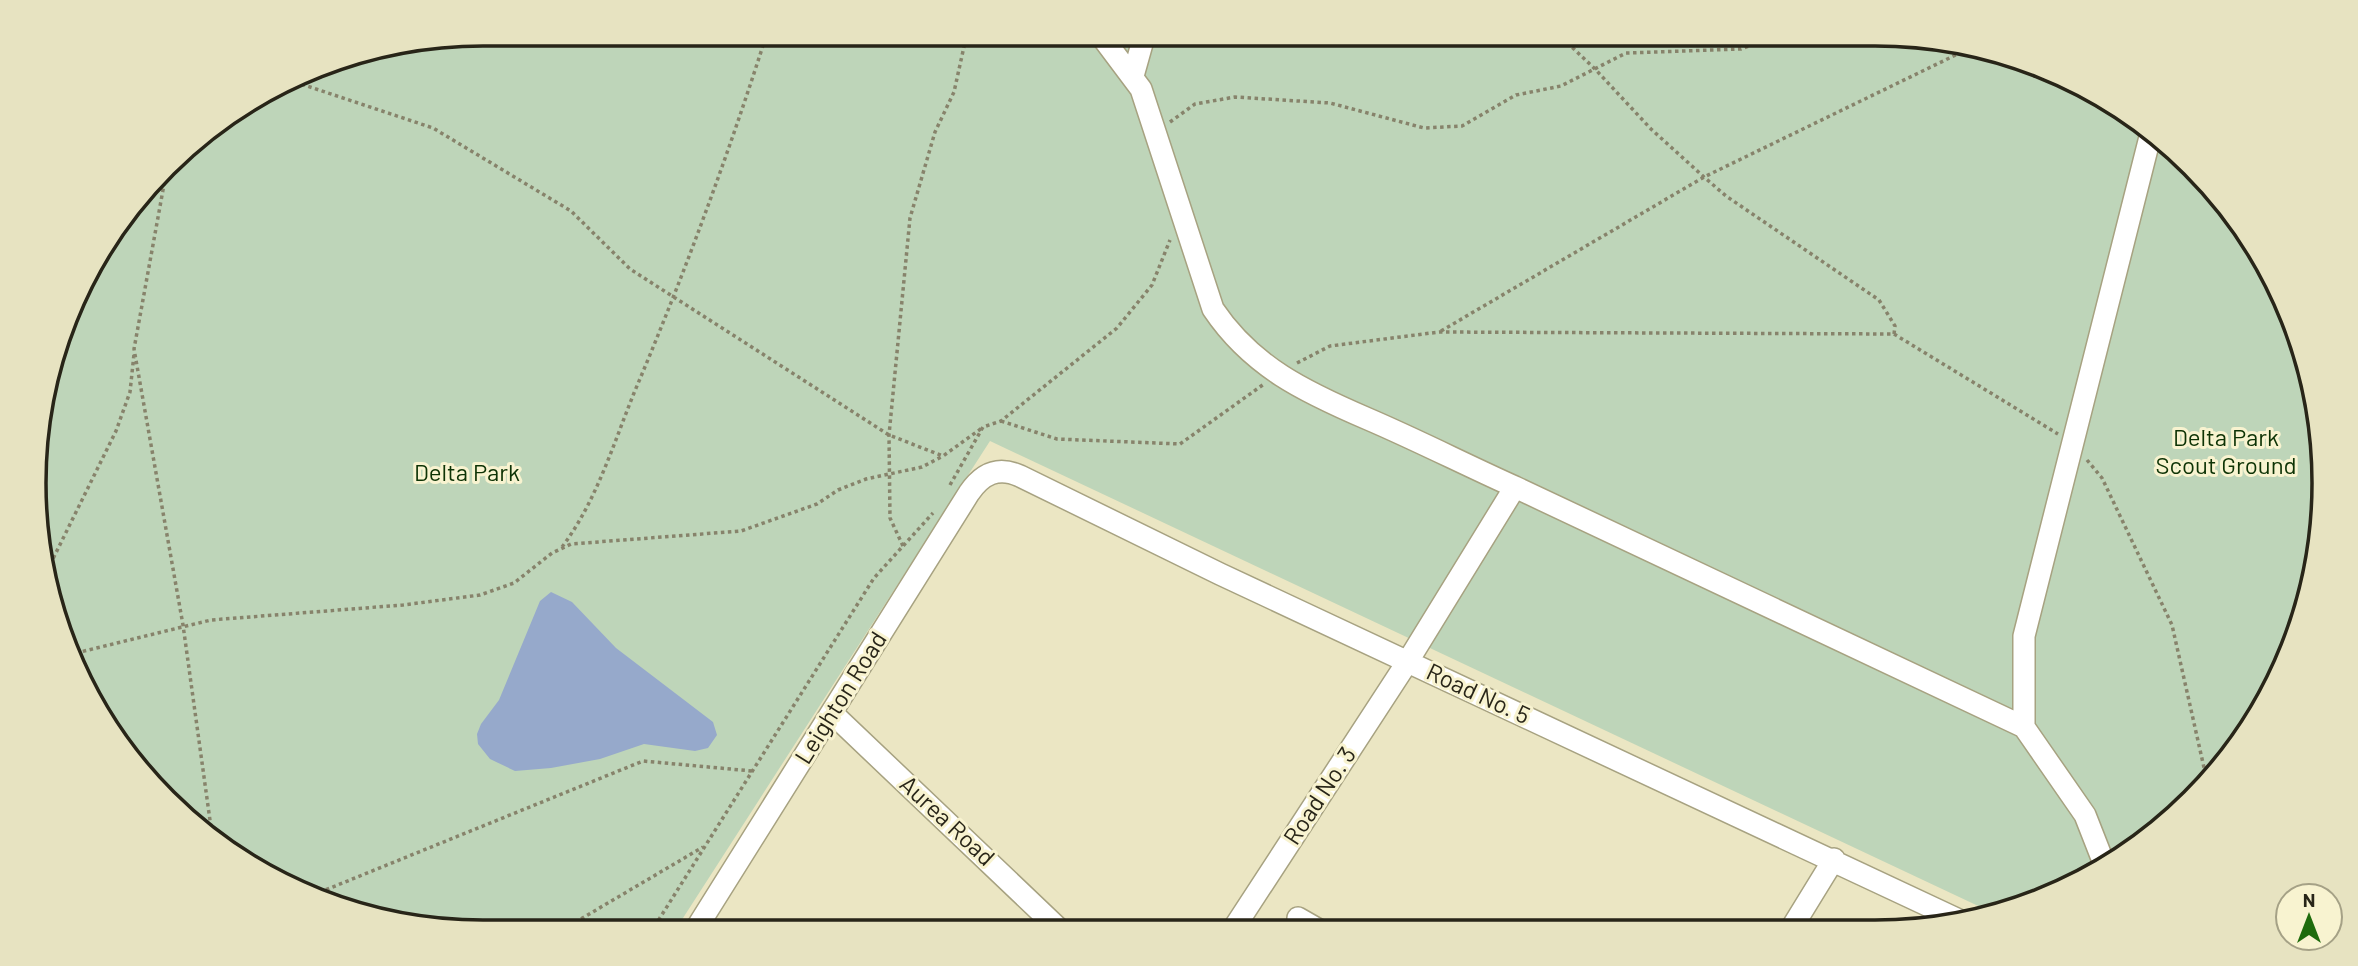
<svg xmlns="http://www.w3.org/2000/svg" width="2358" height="966" viewBox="0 0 2358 966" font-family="Barlow,sans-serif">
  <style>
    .green { fill: #bed5b9 }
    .water { fill: #96a9cb }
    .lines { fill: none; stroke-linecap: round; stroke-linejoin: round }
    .minor-casing { stroke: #a7a281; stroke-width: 24 }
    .path { stroke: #87836b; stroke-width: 3.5; stroke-dasharray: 3.5 3.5; stroke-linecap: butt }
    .minor { stroke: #fff; stroke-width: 21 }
    .labels { text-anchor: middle; stroke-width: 6; stroke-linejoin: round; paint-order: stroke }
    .park-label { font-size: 24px; fill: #0d3305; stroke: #f8f3d0 }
    .street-label { font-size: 24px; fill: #282518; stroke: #f8f3d0 }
    .rim { fill: none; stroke: #282518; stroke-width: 3.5 }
  </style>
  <rect width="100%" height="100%" fill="#ebe6c3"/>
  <!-- green -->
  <path class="green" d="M483,33h1392l144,24 152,88 107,139 46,169 -23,174 -52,106 -78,88 -97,66 -83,25 -1001,-471 -316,491 -191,1 -144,-24 -130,-69 -100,-107 -67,-162 -5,-147 56,-166 94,-113 151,-88z"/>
  <!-- water -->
  <path class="water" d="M551,592l21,10 44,46 97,74 4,13 -9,13 -13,3 -51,-7 -44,15 -49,9 -36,3 -25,-12 -12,-15 -1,-10 4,-10 18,-24 41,-99z"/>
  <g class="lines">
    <defs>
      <path id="minor" d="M1099,33l42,56 72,220c39,58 92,83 155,110 49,21 98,46 147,68l-107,174 -176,270
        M1133,76l12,-43
        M1515,487l509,240 61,88 20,51
        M832,713l229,218
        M2024,727v-91l127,-503
        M1298,918l21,12
        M1791,929l43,-70
        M694,932l275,-439c13,-19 29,-27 51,-17l200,98 741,347"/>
    </defs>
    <!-- minor casing -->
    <use href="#minor" class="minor-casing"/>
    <!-- path -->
    <path class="path" d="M1557,33l38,36 56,60 53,48 22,19 153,104 16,26 -1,8
      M295,82l138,46 138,83 59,58 259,166 54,21 39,-28
      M1170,122l25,-18 40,-7 95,6 94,25 38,-2 54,-31 45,-9 65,-33 115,-4 44,-16
      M167,168l-33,181 49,276 30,217
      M1441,331l263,-154 264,-128
      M1297,363l33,-17 109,-14 455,2 164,100
      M1001,421l56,18 123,5 84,-60
      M2087,460l15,18 70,147 35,156
      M950,485l33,-58 18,-6 116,-93 35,-43 18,-45
      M903,546l-13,-28 -1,-83 21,-217 25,-86 19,-40 13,-59
      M562,547c34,-45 51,-102 72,-154 50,-118 94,-237 133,-360
      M44,577l72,-146 14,-39 4,-38
      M76,653l135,-33 192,-15 77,-10 34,-12 38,-30 19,-9 170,-13 76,-27 21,-14 28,-11 56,-12 21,-11
      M313,895l330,-134 109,10
      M651,932l223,-354 59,-65
      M557,933l146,-86"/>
    <!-- minor -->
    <use href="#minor" class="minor"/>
  </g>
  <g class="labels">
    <!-- park labels -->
    <g class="park-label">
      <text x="2226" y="446">Delta Park<tspan x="2226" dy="28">Scout Ground</tspan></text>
      <text x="467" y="481">Delta Park</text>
    </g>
    <!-- street labels -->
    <g class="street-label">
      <text transform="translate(1478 694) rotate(25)" y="8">Road No. 5</text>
      <text transform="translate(841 698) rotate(-58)" y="8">Leighton Road</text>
      <text transform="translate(1320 796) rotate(-57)" y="8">Road No. 3</text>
      <text transform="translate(947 821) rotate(43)" y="8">Aurea Road</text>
    </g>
  </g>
  <!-- crop -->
  <path d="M0 0H2358V966H0ZM483 46H1875A437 437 0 0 1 2312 483V483A437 437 0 0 1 1875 920H483A437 437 0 0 1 46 483V483A437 437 0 0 1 483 46Z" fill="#e7e3c1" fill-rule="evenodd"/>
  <path class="rim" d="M483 46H1875A437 437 0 0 1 2312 483V483A437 437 0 0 1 1875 920H483A437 437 0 0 1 46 483V483A437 437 0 0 1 483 46Z"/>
  <!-- north arrow -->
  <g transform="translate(2309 917)"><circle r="33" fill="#f8f3d0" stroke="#a5a186" stroke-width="2"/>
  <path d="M0-5L12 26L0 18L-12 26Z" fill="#1e6b0c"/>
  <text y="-10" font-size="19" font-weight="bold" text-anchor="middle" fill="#282518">N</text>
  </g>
</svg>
